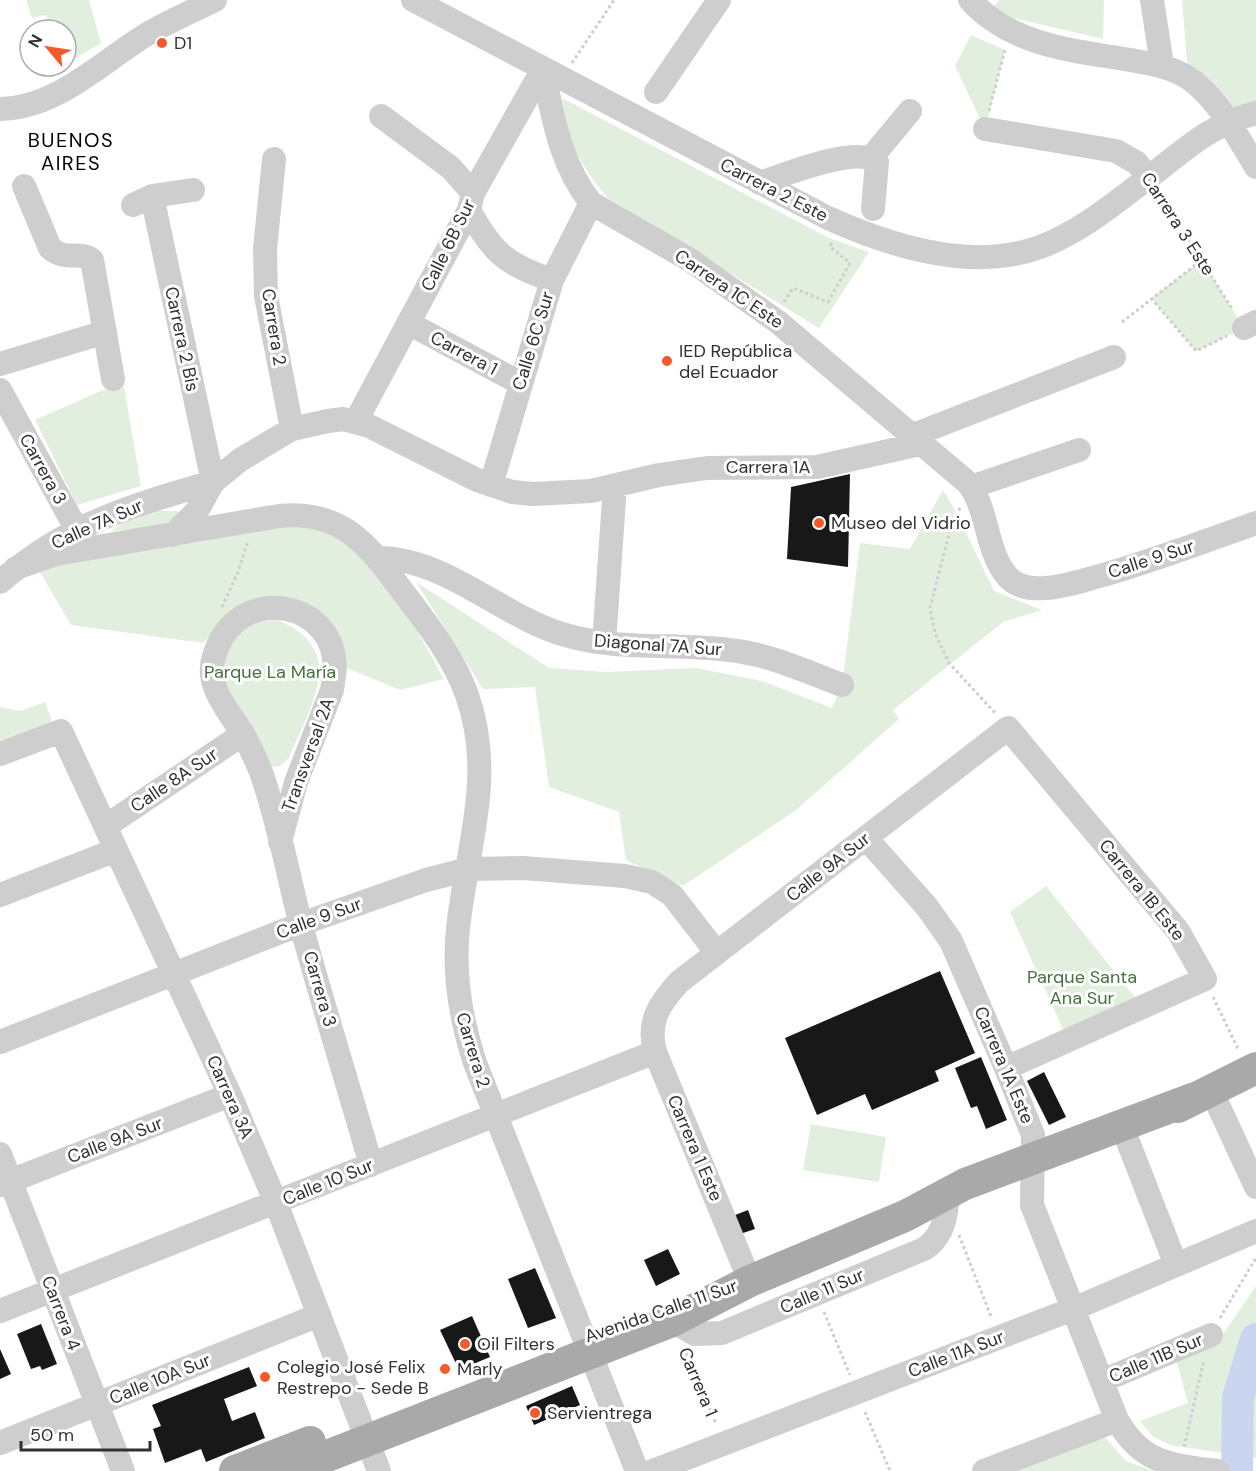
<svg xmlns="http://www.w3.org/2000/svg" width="1256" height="1471" viewBox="0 0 1256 1471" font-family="'DM Sans',sans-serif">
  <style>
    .green { fill: #e2efdf }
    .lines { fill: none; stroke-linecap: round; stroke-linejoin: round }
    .river { stroke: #cad5ef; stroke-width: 32 }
    .building { fill: #181818 }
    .path { stroke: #cecece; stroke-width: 3; stroke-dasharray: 3 3; stroke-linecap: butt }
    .minor { stroke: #cecece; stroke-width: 24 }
    .major { stroke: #a9a9a9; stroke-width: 32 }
    .poi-dot { fill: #f25a2a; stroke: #fff; stroke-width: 2 }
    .labels { text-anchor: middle; stroke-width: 6; stroke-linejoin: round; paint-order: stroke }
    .poi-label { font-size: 18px; fill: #313131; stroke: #fff; text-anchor: start }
    .street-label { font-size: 18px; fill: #313131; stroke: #fff }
    .park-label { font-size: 18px; fill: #43713a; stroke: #fff }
    .neighbourhood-label { font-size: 20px; letter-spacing: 1.5px; fill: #000; stroke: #fff }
  </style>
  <rect width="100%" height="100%" fill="#fff"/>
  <!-- green -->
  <path class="green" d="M26,0h63l12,43 -35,21v-34h-14l-6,-15 -14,3z
    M999,0h105l-1,39 -90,-21 -19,-11z
    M1182,0h74v106l-24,6 -45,-50z
    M971,35l34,15 -20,79 -30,-63z
    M562,98l267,140 40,14 -50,76 -211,-130c-32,-38 -37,-52 -46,-100z
    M1202,260l42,68 -48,23 -45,-53z
    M123,381l18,105 -64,19 -42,-85z
    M943,490l14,24 37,77 48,19 -39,12 -110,88 6,9 -104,92 -112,75 -57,-26 -7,-48 -70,-25 -14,-100 -52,2 -67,-107 133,86 57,4 90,-4 66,13 70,27 10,-23 18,-142 50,6z
    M151,510l25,1 12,4 -35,13 -42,3 22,-14z
    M305,524c9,2 19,4 27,7 43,18 90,108 112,148l-44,11 -58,-24 -61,-69 -29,2 -23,17 -26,27 -132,-18 -34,-58 168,-26 60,-16z
    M278,620c72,31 32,85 11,138l-9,8 -8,1 -6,-6 -44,-80 4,-33 15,-18 17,-9z
    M45,702l8,22 -53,21v-38l20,4z
    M1046,886l91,114 -71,36 -56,-124z
    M811,1124l75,13 -7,45 -76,-12z
    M1256,1286v172l-86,-13 -18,-9 -12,-15 48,-18 -12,-44 43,-19z
    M1104,1436l22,25 27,10h-138z"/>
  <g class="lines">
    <!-- river -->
    <path class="river" d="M1237,1471l1,-73 18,-59"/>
  </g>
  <!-- building -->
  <path class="building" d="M850,474l-2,93 -61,-8 4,-72z
    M940,971l35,82 -40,18 4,10 -67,29 -7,-16 -48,21 -32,-77z
    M981,1057l26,63 -21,9 -9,-23 -6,2 -16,-40z
    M1044,1072l22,45 -17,8 -22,-44z
    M748,1210l7,19 -18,6 -7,-18z
    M668,1249l12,25 -24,12 -12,-26z
    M535,1268l21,50 -28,10 -20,-49z
    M472,1316l18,41 -31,13 -19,-40z
    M41,1324l16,40 -15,6 -2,-4 -9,3 -14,-35z
    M0,1349l11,25 -11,5z
    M249,1367l8,19 -33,13 8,22 23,-9 10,26 -59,24 -5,-13 -36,14 -12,-34 8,-3 -9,-21z
    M572,1386l8,19 -46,20 -8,-19z"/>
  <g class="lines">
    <!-- path -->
    <path class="path" d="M572,63l42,-63
      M989,111l16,-61
      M1159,194l74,116
      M1151,298l45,53 31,-15
      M784,302l9,-14 35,14 22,-39 -20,-16 3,-6
      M1122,322l80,-62
      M960,508l-9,18 -21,82 5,25 14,30 46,50
      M222,607l16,-35 10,-31
      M1213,997l26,54
      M959,1235l33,84
      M824,1312l26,63
      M1220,1318l36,-60
      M686,1353l30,71
      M865,1412l25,59
      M1184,1447l20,-87"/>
    <!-- minor -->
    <path class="minor" d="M413,0l415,218c62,28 145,54 212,29 39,-14 75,-44 108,-69 37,-28 61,-53 108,-65
      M970,0c42,46 102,50 160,60 23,4 45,7 64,22 27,22 44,56 62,85
      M1152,0l10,65
      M543,69c10,48 17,95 48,134l99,57 88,62 190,161c21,27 17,67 39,93 9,11 25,13 38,12 20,-1 39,-8 58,-13 52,-15 102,-34 153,-52
      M656,92l63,-92
      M0,109c58,-1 102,-48 149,-76 21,-12 44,-22 66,-33
      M381,116l70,52 22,25
      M985,129l131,22 21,12 11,15
      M871,158l39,-47
      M274,159l-9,90 1,47 26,133
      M760,183c24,-8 96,-38 117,-21l-4,47
      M24,186l26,62c16,14 29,2 42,12l21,119
      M152,196l61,286
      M133,205l19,-9 41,-6
      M469,210c23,42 37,55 83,70
      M408,323l112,60
      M1244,328l12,-6
      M0,364l105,-32
      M0,390l84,153
      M356,421l113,-211 4,-17 70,-124
      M911,436l203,-79
      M491,485l61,-205 39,-77
      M971,487l108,-37
      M173,535l24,-24 16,-29 27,-22 52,-31 36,-8 15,-2 26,7 108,54 35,12 21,2 58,-3 68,-16 48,-7 110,-1 103,-23
      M378,558c67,0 122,57 184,76 54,17 112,9 167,16 40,4 76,21 113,35
      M16,568l40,-14 223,-38c55,-6 85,22 115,64 27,36 58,73 73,115 29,82 -1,154 -9,234 -5,46 3,91 17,134l162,408
      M0,582c67,-58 130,-76 213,-100
      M604,642l11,-156
      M0,754l61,-23 169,364 46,108 103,268
      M106,826l137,-92
      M866,838l61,69 24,34 55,127 27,67 -1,70 85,215c25,44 54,45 100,51
      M280,842l16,-60 36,-92c1,-5 1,-9 2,-14 10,-75 -100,-99 -121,-16 -7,27 17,53 30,74 7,13 14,27 19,41 17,49 26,100 39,150 22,80 47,160 70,240
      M0,895l116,-45
      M0,1042l301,-118 125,-44 43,-11 54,-1 102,8 27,6 20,13 45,58
      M1211,1090l45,97
      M1125,1134l51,131
      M0,1154l123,317
      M0,1185l230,-90
      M750,1281l-95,-229c-8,-30 4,-48 24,-70l329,-254 170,203 27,48 -199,89
      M0,1311l655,-259
      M672,1321l23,13 27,-1 202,-84c16,-10 21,-26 23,-45
      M1102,1381l109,-46
      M0,1443l319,-128
      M653,1471l420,-162 183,-78
      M984,1471l133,-51"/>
    <!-- major -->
    <path class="major" d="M1178,1107l78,-39
      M235,1471l75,-29
      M289,1471l383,-150 78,-40 155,-65 60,-32 230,-86"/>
  </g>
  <!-- markers -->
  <g class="poi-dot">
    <circle cx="162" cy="43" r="6"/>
    <circle cx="667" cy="361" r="6"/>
    <circle cx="819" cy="523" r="6"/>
    <circle cx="465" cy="1344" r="6"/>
    <circle cx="445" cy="1369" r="6"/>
    <circle cx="265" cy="1377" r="6"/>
    <circle cx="535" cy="1413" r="6"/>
  </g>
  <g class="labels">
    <!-- poi labels -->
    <g class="poi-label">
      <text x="174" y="49">D1</text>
      <text x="679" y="357">IED República<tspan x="679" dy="21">del Ecuador</tspan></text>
      <text x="831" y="529">Museo del Vidrio</text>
      <text x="477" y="1350">Oil Filters</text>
      <text x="277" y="1373">Colegio José Felix<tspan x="277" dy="21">Restrepo - Sede B</tspan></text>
      <text x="457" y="1375">Marly</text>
      <text x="547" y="1419">Servientrega</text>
    </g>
    <!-- street labels -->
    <g class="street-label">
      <text transform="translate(774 190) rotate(27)" y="6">Carrera 2 Este</text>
      <text transform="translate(1178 224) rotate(57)" y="6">Carrera 3 Este</text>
      <text transform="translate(448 245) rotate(-64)" y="6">Calle 6B Sur</text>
      <text transform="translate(729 289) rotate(34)" y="6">Carrera 1C Este</text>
      <text transform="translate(274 327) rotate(81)" y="6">Carrera 2</text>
      <text transform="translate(182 339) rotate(78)" y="6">Carrera 2 Bis</text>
      <text transform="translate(533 341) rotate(-73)" y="6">Calle 6C Sur</text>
      <text transform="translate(464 353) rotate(28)" y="6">Carrera 1</text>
      <text x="768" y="473">Carrera 1A</text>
      <text transform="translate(43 469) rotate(61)" y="6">Carrera 3</text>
      <text transform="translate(97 524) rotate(-24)" y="6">Calle 7A Sur</text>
      <text transform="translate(1151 559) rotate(-18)" y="6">Calle 9 Sur</text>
      <text transform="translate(658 645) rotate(4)" y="6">Diagonal 7A Sur</text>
      <text transform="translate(308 755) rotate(-70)" y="6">Transversal 2A</text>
      <text transform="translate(174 780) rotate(-34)" y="6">Calle 8A Sur</text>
      <text transform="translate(828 867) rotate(-38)" y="6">Calle 9A Sur</text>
      <text transform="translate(1142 890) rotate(51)" y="6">Carrera 1B Este</text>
      <text transform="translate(319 918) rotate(-20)" y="6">Calle 9 Sur</text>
      <text transform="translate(320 989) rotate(74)" y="6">Carrera 3</text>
      <text transform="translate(473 1050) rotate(73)" y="6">Carrera 2</text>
      <text transform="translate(1004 1065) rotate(67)" y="6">Carrera 1A Este</text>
      <text transform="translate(230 1097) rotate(66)" y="6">Carrera 3A</text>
      <text transform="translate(115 1140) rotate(-21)" y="6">Calle 9A Sur</text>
      <text transform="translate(695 1148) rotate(67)" y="6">Carrera 1 Este</text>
      <text transform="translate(328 1182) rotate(-22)" y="6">Calle 10 Sur</text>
      <text transform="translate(822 1291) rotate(-23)" y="6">Calle 11 Sur</text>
      <text transform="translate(661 1311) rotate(-19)" y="6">Avenida Calle 11 Sur</text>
      <text transform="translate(61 1313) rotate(69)" y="6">Carrera 4</text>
      <text transform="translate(956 1354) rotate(-21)" y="6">Calle 11A Sur</text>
      <text transform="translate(1156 1358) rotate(-23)" y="6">Calle 11B Sur</text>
      <text transform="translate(160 1379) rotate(-22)" y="6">Calle 10A Sur</text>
      <text transform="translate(698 1382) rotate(67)" y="6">Carrera 1</text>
    </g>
    <!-- park labels -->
    <g class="park-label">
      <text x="270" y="678">Parque La María</text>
      <text x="1082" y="983">Parque Santa<tspan x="1082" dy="21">Ana Sur</tspan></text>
    </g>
    <!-- neighbourhood labels -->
    <g class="neighbourhood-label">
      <text x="71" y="147">BUENOS<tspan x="71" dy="23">AIRES</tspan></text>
    </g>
  </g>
  <!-- north arrow -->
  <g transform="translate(48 48) rotate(299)"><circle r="28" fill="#ffffff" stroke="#adadad" stroke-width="1.5"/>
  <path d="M0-4.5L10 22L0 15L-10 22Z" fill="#f25a2a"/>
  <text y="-9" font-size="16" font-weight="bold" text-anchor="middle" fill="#313131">N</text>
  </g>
  <!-- scale -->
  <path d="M21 1441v9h129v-9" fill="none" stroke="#313131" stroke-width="3"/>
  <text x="30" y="1441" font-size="18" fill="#313131" stroke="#ffffff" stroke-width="4.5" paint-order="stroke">50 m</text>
</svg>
